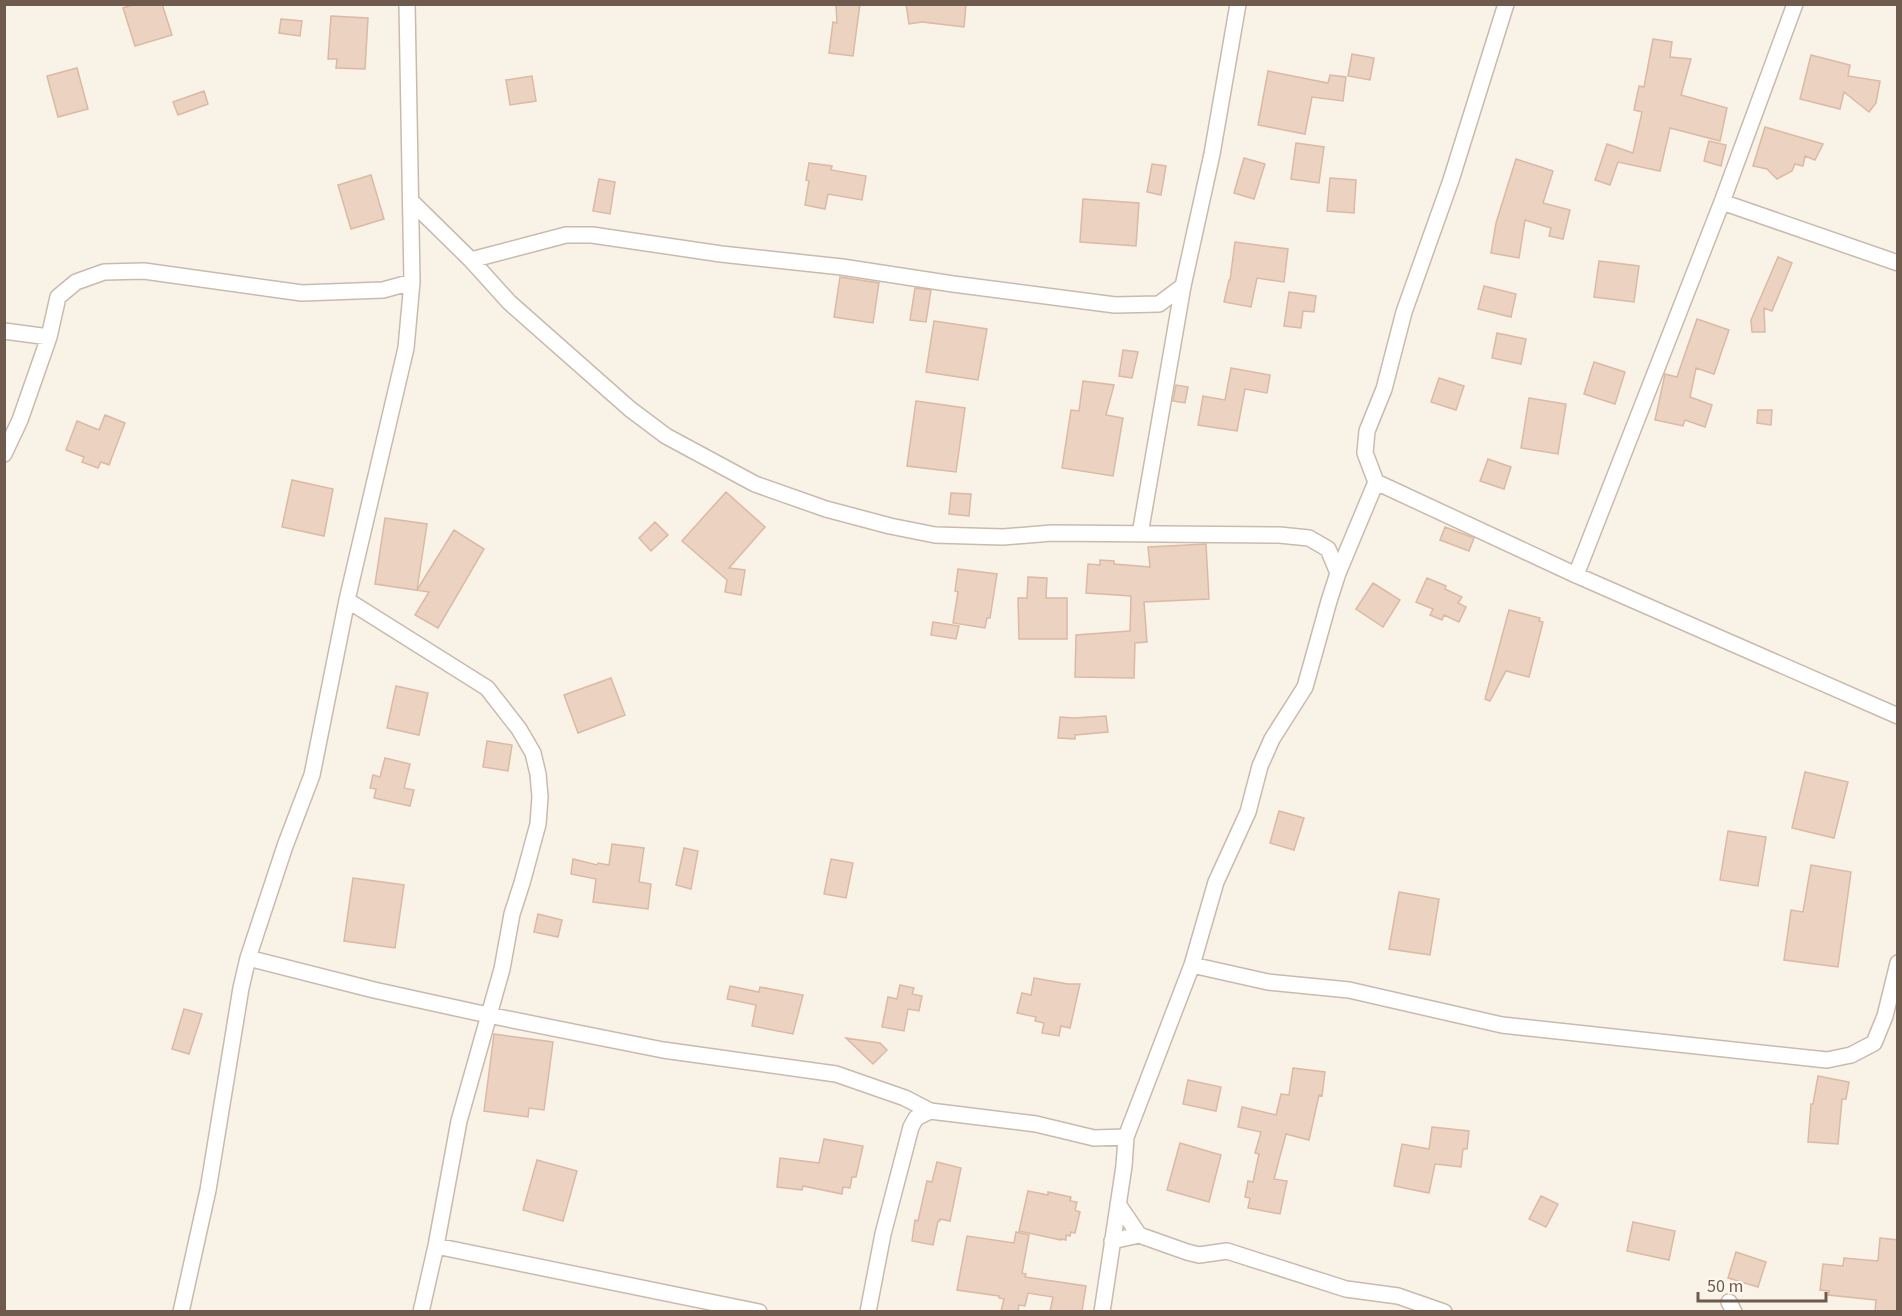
<svg xmlns="http://www.w3.org/2000/svg" width="1902" height="1316" viewBox="0 0 1902 1316" font-family="'Source Sans 3',sans-serif">
  <style>
    .building { fill: #ebd2c1; stroke: #dbb9a4; stroke-width: 1.5 }
    .lines { fill: none; stroke-linecap: round; stroke-linejoin: round }
    .street-casing { stroke: #c9baae; stroke-width: 18 }
    .street { stroke: #fff; stroke-width: 15 }
  </style>
  <rect width="100%" height="100%" fill="#f9f2e6"/>
  <!-- building -->
  <path class="building" d="M135,4h27l10,31 -37,11 -12,-38z
    M836,4h24l-7,52 -24,-3 4,-31 4,1z
    M906,4h60l-2,23 -42,-5 -13,2z
    M331,16l37,2 -3,51 -29,-1 1,-9h-9z
    M281,19l21,2 -2,15 -21,-3z
    M1653,39l19,3 -2,15 21,2 -10,36 46,13 -7,33 -50,-13 -10,43 -42,-9 -8,23 -15,-5 12,-36 26,9 9,-41 -8,-2 5,-24 5,1z
    M1352,54l22,4 -4,22 -22,-4z
    M1811,55l39,10 -2,11 32,5 -4,22 -7,9 -25,-20 -4,17 -40,-10z
    M77,68l11,41 -30,8 -11,-41z
    M1268,71l60,12 2,-8 16,2 -3,24 -31,-4 -7,37 -47,-9z
    M532,76l4,25 -26,4 -4,-25z
    M204,91l4,13 -30,11 -5,-13z
    M1765,127l58,17 -8,16 -10,-4 -2,10 -8,-2 -3,7 -15,8 -10,-10 -14,-3z
    M1709,141l17,4 -5,21 -17,-5z
    M1296,143l28,4 -5,36 -28,-4z
    M1244,158l21,6 -11,35 -20,-6z
    M1516,159l37,12 -10,32 27,7 -7,29 -14,-3 2,-8 -26,-8 -6,38 -28,-5 5,-30z
    M809,163l23,3 -1,4 35,6 -4,24 -34,-6 -3,15 -20,-4 4,-24 -3,-1z
    M1152,164l14,2 -5,29 -14,-3z
    M371,175l13,44 -33,10 -13,-44z
    M1330,178l26,2 -2,33 -27,-2z
    M599,179l16,3 -5,32 -17,-3z
    M1083,199l56,4 -3,43 -56,-4z
    M1235,242l53,7 -4,33 -27,-4 -6,29 -27,-5 5,-22h1z
    M1778,257l14,6 -20,48 -8,-3 1,24h-13l-1,-12z
    M1599,261l40,5 -5,36 -40,-5z
    M840,277l39,6 -6,40 -39,-6z
    M1484,286l32,8 -5,23 -33,-8z
    M915,288l16,2 -5,32 -16,-2z
    M1289,292l27,4 -2,16 -11,-1 -2,17 -17,-2z
    M1697,319l32,11 -15,44 -18,-6 -6,29 22,8 -7,22 -20,-7 -2,6 -28,-6 10,-46 12,3z
    M934,321l53,8 -9,51 -52,-8z
    M1497,333l29,6 -5,25 -29,-6z
    M1123,350l15,2 -6,26 -13,-2z
    M1594,362l31,10 -10,32 -31,-10z
    M1231,368l39,7 -3,18 -22,-4 -8,42 -39,-6 5,-29 22,4z
    M1439,378l25,8 -8,24 -25,-8z
    M1083,381l31,4 -8,30 17,3 -10,58 -51,-8 9,-58 8,1z
    M1176,385l12,2 -3,16 -12,-2z
    M1529,398l37,6 -8,50 -37,-6z
    M916,401l49,7 -9,64 -49,-6z
    M1758,410h14l-1,15 -14,-2z
    M105,415l20,8 -16,42 -8,-3 -3,6 -16,-6 2,-5 -18,-7 11,-29 22,9z
    M1488,459l23,8 -7,22 -24,-8z
    M292,480l41,9 -9,47 -42,-9z
    M726,492l39,35 -36,41 16,2 -4,25 -16,-3 2,-12 -45,-39z
    M951,493l20,1 -2,22 -20,-2z
    M385,518l42,6 -10,66 37,-60 30,19 -46,79 -23,-13 14,-23 -54,-8z
    M655,522l13,13 -17,16 -12,-13z
    M1445,527l29,11 -5,13 -29,-11z
    M1206,544l3,55 -65,3 3,40 -12,1 -1,35 -59,-1 1,-42 54,-4 1,-35 -45,-3 2,-29 12,1v-5l14,1v3l36,3 -2,-20z
    M958,569l39,5 -7,44h-3l-2,10 -32,-5 5,-31 -3,-1z
    M1028,577l19,1 -1,20h21v41h-48l-1,-41h9z
    M1427,578l19,8 -1,3 17,8 -4,6 8,4 -7,15 -15,-7 -2,5 -12,-5 3,-6 -17,-7z
    M1373,583l27,17 -17,27 -27,-18z
    M1509,610l31,8 -1,3 4,1 -14,55 -23,-6 -16,30 -5,-2z
    M933,622l26,4 -3,13 -25,-4z
    M611,678l14,37 -47,18 -14,-38z
    M396,686l32,7 -9,42 -32,-7z
    M1106,716l2,16 -33,3v4l-17,-1 2,-21 14,1z
    M487,741l25,4 -4,26 -25,-4z
    M385,758l25,6 -6,24 10,2 -4,16 -36,-8 2,-9 -6,-1 3,-13 7,2z
    M1805,772l43,10 -14,56 -42,-10z
    M1279,811l25,7 -10,32 -24,-7z
    M1728,831l38,6 -8,49 -38,-6z
    M612,844l32,4 -5,34 12,2 -3,25 -55,-7 3,-23 -25,-5 2,-15 24,6 1,-2 11,2z
    M684,848l14,3 -7,38 -15,-4z
    M831,859l22,4 -7,35 -22,-4z
    M1811,865l40,7 -13,95 -54,-7 7,-50 12,2z
    M353,878l51,7 -9,63 -51,-7z
    M1399,892l40,7 -9,56 -41,-6z
    M538,914l24,6 -4,17 -24,-5z
    M1034,978l34,6h12l-10,44 -9,-2 -2,10 -17,-3 2,-10 -9,-2 1,-4 -19,-4 5,-20 9,2z
    M900,985l14,3 -2,6 10,2 -3,15 -11,-2 -4,22 -22,-4 6,-30 9,2z
    M730,986l29,6 1,-5 43,8 -10,39 -41,-8 4,-21 -29,-6z
    M184,1009l18,5 -13,40 -17,-5z
    M494,1034l59,8 -9,68 -15,-2 -1,9 -44,-6z
    M846,1038l34,5 7,7 -14,14z
    M1293,1068l32,4 -3,24 -3,-1 -10,45 -23,-6 -12,45 13,2 -7,33 -32,-6 2,-10 -5,-1 3,-16 5,1 6,-28 -4,-1 6,-21 -23,-5 4,-20 34,8 5,-21 8,1z
    M1818,1076l31,6 -3,17h-4l-4,45 -30,-2 3,-38h2z
    M1188,1080l33,7 -5,24 -33,-7z
    M1432,1127l37,4 -2,18h-4l-2,18 -26,-3 -6,29 -35,-7 8,-42 27,5z
    M824,1139l39,7 -7,31h-4l-2,11 -7,-1 -1,7 -39,-8 -1,4 -25,-3 3,-29 39,5z
    M1180,1143l41,12 -12,47 -42,-12z
    M537,1160l40,11 -14,50 -40,-11z
    M937,1162l24,6 -11,53 -10,-2v2h-2l-5,24 -21,-4 3,-21 3,1 9,-40 5,1z
    M1028,1191l20,4v-3l23,5 -1,4 7,1 -2,8 5,2 -5,21 -4,-1 -1,4 -4,-1v5l-5,-1v1l-42,-9z
    M1541,1196l17,8 -12,23 -17,-8z
    M1633,1222l42,9 -6,29 -42,-9z
    M1016,1232l13,3 -7,38 4,1 -1,3 61,9 -4,25h-32l3,-14 -25,-4 -3,13 -6,-1 -1,6h-17l3,-12 -5,-1v-2l-42,-6 10,-54 47,7z
    M1880,1238l18,2v71h-23l1,-11 -48,-5 1,-4 -9,-1 3,-26 20,2 1,-8 34,3z
    M1736,1252l30,10 -8,25 -30,-9z"/>
  <g class="lines">
    <defs>
      <path id="street" d="M1506,4l-55,176 -47,132 -20,77 -17,42 -2,22 11,29 200,93 322,141
        M412,202l59,58 38,42 121,107 36,27 89,48 71,25 64,17 45,9 68,2 49,-4 227,2 30,3 19,11 10,24 -9,28 -24,86 -33,52 -12,27 -12,46 -32,70 -24,83 -66,172 -2,29 -22,146
        M1722,202l176,61
        M471,260l95,-25h26l129,19 121,13 111,17 162,21 44,-1 24,-18
        M4,331l45,6
        M4,454l16,-34 29,-83 9,-40 18,-15 28,-10 40,-1 158,22 81,-3 29,-8
        M1140,534l43,-248 29,-132 26,-150
        M1338,573l38,-91
        M1576,575l146,-373 73,-198
        M347,600l140,88 32,41 14,24 5,21 2,23 -2,27 -16,59 -10,31 -10,55 -43,152 -23,125 -15,66
        M248,958l126,32 114,25 175,35 173,24 69,24 25,13 106,13 58,14 32,-1
        M1192,965l76,17 81,8 153,35 325,35 24,-5 23,-12 11,-27 13,-53
        M1118,1204l21,31
        M1112,1241l27,-6 48,17 12,3 28,-4 119,38 52,7 46,16
        M436,1246l323,66
        M1729,1302l5,10
        M181,1312l27,-122 33,-202 7,-30 37,-112 27,-71 35,-175 59,-252 6,-66 -5,-278
        M868,1312l15,-78 28,-107 5,-9 14,-7"/>
    </defs>
    <!-- street casing -->
    <use href="#street" class="street-casing"/>
    <!-- street -->
    <use href="#street" class="street"/>
  </g>
  <!-- border -->
  <rect width="1902" height="1316" fill="none" stroke="#6f5a4e" stroke-width="12"/>
  <!-- scale -->
  <path d="M1698 1292v9h128v-9" fill="none" stroke="#6f5a4e" stroke-width="3"/>
  <text x="1707" y="1292" font-size="18" fill="#6f5a4e" stroke="#fcf6ec" stroke-width="4.5" paint-order="stroke">50 m</text>
</svg>
